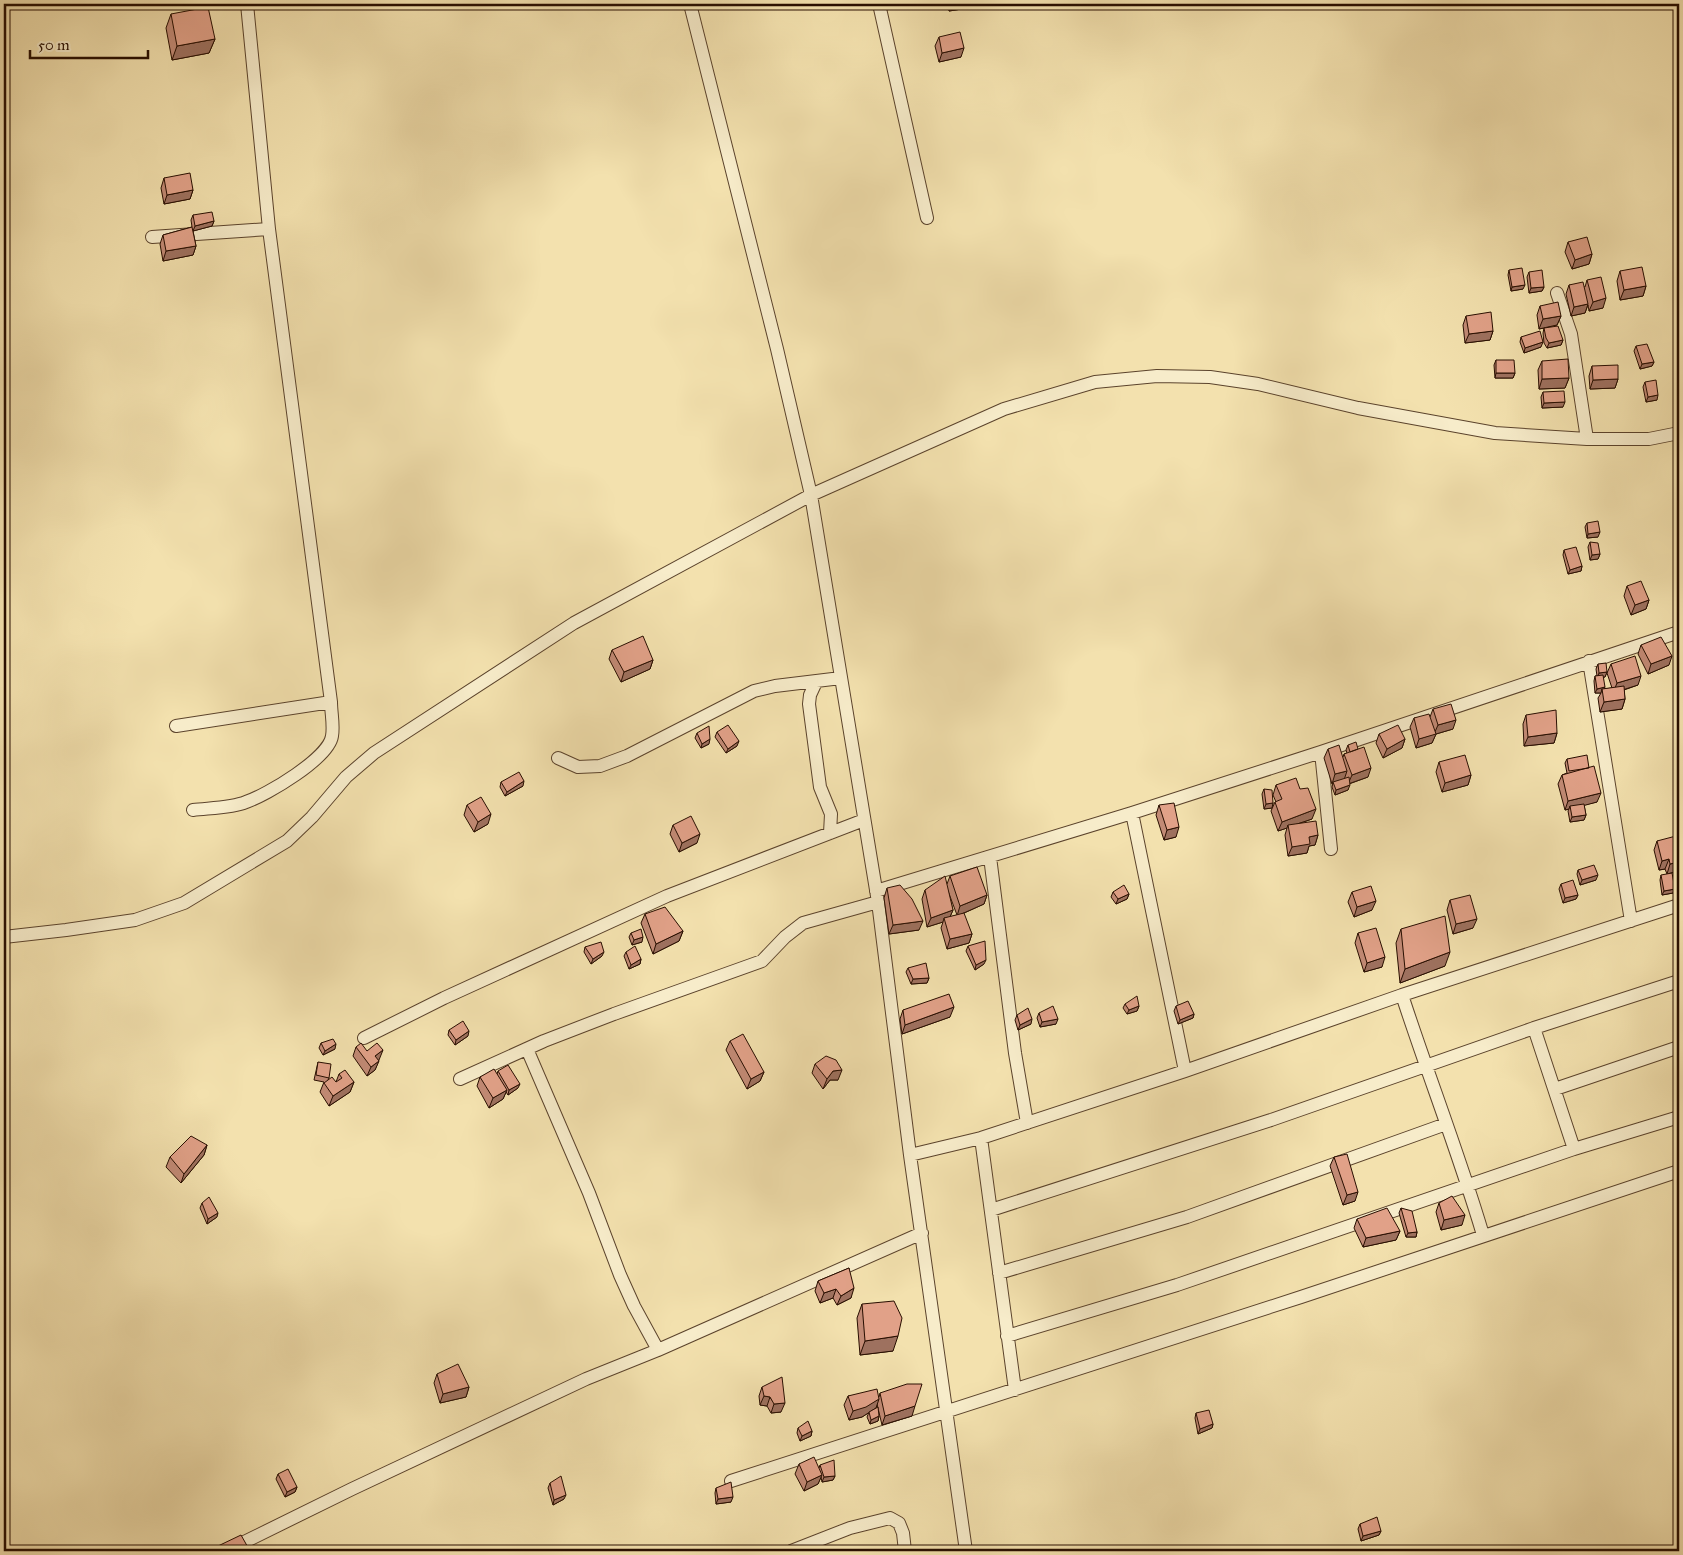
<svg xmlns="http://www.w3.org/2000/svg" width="1683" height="1555" viewBox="0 0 1683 1555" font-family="'IM FELL Great Primer',serif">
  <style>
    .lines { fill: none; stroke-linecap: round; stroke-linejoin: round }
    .minor-casing { stroke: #5b432c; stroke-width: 14 }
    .minor { stroke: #f7ecca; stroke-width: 12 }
    .wall { fill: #c28a75; stroke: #280e00; fill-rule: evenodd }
    .shaded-wall { fill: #9e715f; stroke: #280e00 }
    .building { fill: #e1a188; stroke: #280e00 }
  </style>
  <rect width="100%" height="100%" fill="#f3e1ae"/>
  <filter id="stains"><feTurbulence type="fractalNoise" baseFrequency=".004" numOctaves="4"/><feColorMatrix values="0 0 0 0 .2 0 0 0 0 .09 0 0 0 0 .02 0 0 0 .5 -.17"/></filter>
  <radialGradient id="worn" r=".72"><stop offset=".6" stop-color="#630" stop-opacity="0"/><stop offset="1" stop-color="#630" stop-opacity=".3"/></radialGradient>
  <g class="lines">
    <defs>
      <path id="minor" d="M690,4l87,345 34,146 67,407 32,253 56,396
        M879,4l48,214
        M152,237l117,-8
        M1557,293l14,41 16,105
        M1589,661l42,260
        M816,682l-6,13 -1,9 11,83 11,27 -1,19
        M176,726l155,-24
        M1321,752l10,97
        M558,758l20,9 22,-1 27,-10 127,-65 21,-5 66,-8
        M193,810c16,-2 39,-2 53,-8 21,-7 83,-44 86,-66 2,-11 -1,-23 -1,-34l-62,-473 -22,-225
        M1132,813l53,258
        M990,857l25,196 12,70
        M876,891l256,-78 189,-61 358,-120
        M4,937l62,-7 69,-10 49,-17 103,-62 25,-24 34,-40 28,-24 200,-130 237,-128 193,-86 91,-27 62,-6 53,1 48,7 100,24 137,25 92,6h62l30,-6
        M1402,995c26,80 57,159 81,240
        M1534,1028l40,121
        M364,1038l80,-40 223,-102 197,-76
        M527,1049l62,144 31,82 14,31 24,44
        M460,1079l84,-38 70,-27 148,-53 23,-24 18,-14 75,-21
        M1555,1089l124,-42
        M981,1138l34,252
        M910,1155l71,-17 204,-67 217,-76 277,-90
        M991,1210l280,-90 263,-92 145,-47
        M999,1273l188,-56 259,-93
        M1007,1336l170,-51 397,-136 105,-32
        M731,1481l570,-184 378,-126
        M226,1551l126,-62 234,-110 72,-29 264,-117
        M791,1551l59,-23 40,-10 9,5 4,10 2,18"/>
    </defs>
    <!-- minor casing -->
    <use href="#minor" class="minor-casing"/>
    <!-- minor -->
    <use href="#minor" class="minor"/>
  </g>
  <!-- wall -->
  <path class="wall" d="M948,4h33v2l-32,5z
    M171,14l44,25 -6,14 -37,7 -6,-32z
    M939,37l22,20 -22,5 -4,-16z
    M164,178l29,12 -3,9 -26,5 -3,-16z
    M193,215l21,6 -2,5 -19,5 3,15 -3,9 -30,6 -3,-17 3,-9 29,-8 -1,-7z
    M1568,242l24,12 -3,10 -17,5 -7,-17z
    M1509,270l14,19 -12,2 -3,-16z
    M1620,271l26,15 -3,10 -23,4 -3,-19z
    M1529,272l15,15 -2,4 -13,2 -2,-16z
    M1587,280l16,28 -14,3 -1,-6 -3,8 -14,3 -5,-22 3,-9 16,2z
    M1540,306l21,10 -4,9 -18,4 -2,-14z
    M1466,316l27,15 -3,9 -25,3 -2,-18z
    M1544,328l19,12 -2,5 -14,3 -3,-5 -1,-10z
    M1521,337l20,10 -17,6 -4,-11z
    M1636,346l18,16 -2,4 -12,3 -6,-18z
    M1496,360l19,13 -2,5h-18l-1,-13z
    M1542,361l27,17 -4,10 -26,1 -1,-19z
    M1592,366l26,13 -3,9 -25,1 -1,-13z
    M1645,382l12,18 -11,2 -3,-15z
    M1543,392l20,15 -21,1 -1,-11z
    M1587,523l11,14 -11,1 -2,-11z
    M1590,542l10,12 -2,5 -8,1 -2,-13z
    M1564,550l18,16 -1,5 -13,3 -5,-19z
    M1627,586l22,14 -3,9 -15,6 -7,-19z
    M1641,645l28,20 -21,9 -10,-20z
    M612,650l41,10 -3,9 -29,13 -12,-23z
    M1598,664l9,8 -2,5h-2l1,12 8,-1 -5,-15 4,-9 27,21 -14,5 1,9 -3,10 -22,3 -2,-14 3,-5h-6l-1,-12 1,-5h2l-1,-7z
    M1433,709l20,20 -17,5 -4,9 -16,5 -6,-21 4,-9 16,-1z
    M1526,715l31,18 -3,10 -30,3 -1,-22z
    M717,732l20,14 -11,7 -11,-16z
    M697,733l12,11 -8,4 -6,-10z
    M1379,734l26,5 -3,9 -19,10 -7,-15z
    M1348,745l20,32 -19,7 -1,6 -13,5 -3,-8 1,-4 -1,1 -8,-26 4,-9 15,8 1,-3 3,-1 -1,-3z
    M1567,759l22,9 8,34 -13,3 2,10 -2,5 -14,2 -2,-11 1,-2 -4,1 -7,-26 4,-9 5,-2 -2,-10z
    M1439,762l32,13 -3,10 -26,7 -6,-20z
    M501,782l22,4 -18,10 -5,-9z
    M1276,785l24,4 12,30 -14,5 20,11 -3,10 -6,1 -2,7 -19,3 -3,-21 2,-7 -9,3 -7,-20 4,-9h1l-3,-7z
    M1264,789l9,14 -1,5 -8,1 -2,-15z
    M467,805l21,19 -14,8 -10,-17z
    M1159,805l17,32 -12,3 -8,-25z
    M673,825l24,18 -18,9 -9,-18z
    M1657,841l22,8v22l-12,3 -2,-5 -6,1 -5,-20z
    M1578,870l18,10 -16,5 -3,-11z
    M1661,875l12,18 -11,2 -2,-15z
    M950,876l37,19 -3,9 -22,10 10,20 -3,9 -22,6 -6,-21 2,-6 -16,5 -5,-28 3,-9 22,-6zM948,891l9,24 -7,2 3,-7z
    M1561,884l17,11 -2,4 -13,4 -4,-14z
    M887,888l32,42 -30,4 -5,-36z
    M1113,892l16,2 -2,5 -11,5 -5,-7z
    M1352,892l20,18 -18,7 -6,-15z
    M1450,900l23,28 -20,6 -6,-24z
    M645,914l38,17 -4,10 -26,13 -12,-31z
    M1401,929l44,37 -45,17 -4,-40z
    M631,933l11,9 -10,3 -3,-8z
    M1358,933l24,34 -18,5 -9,-29z
    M968,946l16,18 -9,6 -9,-19z
    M585,947l17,9 -11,8 -7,-12z
    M626,952l15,7 -1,5 -11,5 -5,-13z
    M908,968l21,10 -2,5 -16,1 -5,-12z
    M1125,1004l14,2 -2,5 -10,3 -4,-6z
    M1176,1006l18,8 -1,4 -15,6 -4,-13z
    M903,1010l47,7 -48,17 -2,-15z
    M1039,1013l17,11 -16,3 -3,-9z
    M1017,1015l14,9 -13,6 -3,-10z
    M449,1030l19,6 -13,9 -7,-10z
    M730,1041l34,31 -4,9 -13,8 -21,-39z
    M321,1043l14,6 -12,6 -4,-7z
    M356,1047l11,4 12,9 -4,10 -8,6 -14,-20z
    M318,1062l11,16 -1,2 8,2 3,-8 15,8 -4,10 -21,14 -9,-14 4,-10 -10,-2z
    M815,1064l23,16h-8l-7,9 -11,-16z
    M498,1071l20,17 -10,7 -2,-3 -3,7 -14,9 -12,-22 3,-9 17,-3z
    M207,1145l-3,10 -23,28 -15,-16 4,-10z
    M1334,1157l21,44 -12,4 -13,-39z
    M202,1203l15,14 -10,7 -7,-16z
    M1439,1203l23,22 -21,5 -5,-18z
    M1401,1208l16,24 -1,5h-10l-7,-24z
    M1357,1219l43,12 -4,9 -33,7 -9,-19z
    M849,1268l2,30 -14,7 -4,-7 -13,5 -5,-12 3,-10z
    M862,1304l31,47 -33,4 -3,-37z
    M437,1374l32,13 -3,10 -26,6 -6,-20z
    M762,1387l19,25 -10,1 -4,-7 -7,-1 -1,-9z
    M880,1393l32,23 -30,9 -5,-21 -1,4 -14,9 -13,3 -5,-15 4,-9 31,1z
    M869,1412l10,4 -1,5 -8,3 -3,-7z
    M1196,1413l17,11 -1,4 -14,6 -3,-16z
    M798,1428l14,3 -1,5 -11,5 -3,-8z
    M799,1464l20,4 1,-3 15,11 -2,4 -11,2 -1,-5 -3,7 -14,7 -9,-17z
    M278,1474l19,13 -2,5 -10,5 -9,-18z
    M550,1483l14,16 -11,6 -5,-17z
    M716,1488l15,14 -15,2 -1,-11z
    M1360,1524l21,7 -2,4 -18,6 -3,-12z
    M218,1546l32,5h-34z"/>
  <!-- shaded-wall -->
  <path class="shaded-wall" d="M952,4h29v2l-32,5z
    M215,39l-6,14 -37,7 5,-14z
    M964,48l-3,9 -22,5 3,-9z
    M193,190l-3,9 -26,5 3,-9z
    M214,221l-2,5 -19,5 2,-5z
    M196,246l-3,9 -30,6 3,-10z
    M1592,254l-3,10 -17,5 3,-9z
    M1525,285l-2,4 -12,2 1,-4z
    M1646,286l-3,10 -23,4 4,-10z
    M1544,287l-2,4 -13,2 2,-5z
    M1606,298l-3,10 -14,3 4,-9z
    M1588,304l-3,9 -14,3 3,-9z
    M1561,316l-4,9 -18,4 4,-10z
    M1493,331l-3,9 -25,3 4,-9z
    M1563,340l-2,5 -14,3 2,-5z
    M1543,342l-2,5 -17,6 1,-5z
    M1654,362l-2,4 -12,3 2,-5z
    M1496,373h19l-2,5h-18z
    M1569,378l-4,10 -26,1 3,-10z
    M1618,379l-3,9 -25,1 3,-9z
    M1658,395l-1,5 -11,2 2,-5z
    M1565,402l-2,5 -21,1 2,-5z
    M1600,532l-2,5 -11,1 1,-4z
    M1600,554l-2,5 -8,1 2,-5z
    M1582,566l-1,5 -13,3 2,-4z
    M1649,600l-3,9 -15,6 4,-10z
    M1672,656l-3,9 -21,9 3,-10z
    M653,660l-3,9 -29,13 3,-10z
    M1607,672l-2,5 -8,1 2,-5z
    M1641,676l-3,9 -25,8 4,-10z
    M1605,687l-2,5 -1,-3 -1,4h-6l2,-4z
    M1625,699l-3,10 -22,3 4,-10z
    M1456,720l-3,9 -17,5 -4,9 -16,5 3,-9 15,-5 4,-9z
    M1557,733l-3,10 -30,3 4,-9z
    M710,739l-1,5 -8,4 1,-4z
    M1405,739l-3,9 -19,10 4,-9z
    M739,741l-2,5 -11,7 2,-4z
    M1371,768l-3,9 -20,7 4,-9z
    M1347,771l-3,9 -12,4 3,-10z
    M1471,775l-3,10 -26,7 3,-9z
    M524,781l-1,5 -18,10 2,-4z
    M1350,785l-2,5 -13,5 1,-5z
    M1601,793l-4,9 -26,7 -1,-3 -1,3 -4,1 3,-9z
    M1273,803l-1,5 -8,1 2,-5z
    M1316,809l-4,10 -24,8v-2l-1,3 -9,3 4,-9z
    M491,814l-3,10 -14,8 4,-10z
    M1586,815l-2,5 -14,2 2,-5z
    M1179,827l-3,10 -12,3 3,-10z
    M700,834l-3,9 -18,9 3,-9z
    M1318,835l-3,10 -6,1 -2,7 -19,3 4,-9 17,-10z
    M7,852l-1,5h-2v-4z
    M1669,859l-4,10 -6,1 3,-9z
    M1679,862v9l-12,3 3,-10z
    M1598,875l-2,5 -16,5 2,-5z
    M1675,889l-2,4 -11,2 2,-4z
    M1129,894l-2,5 -11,5 2,-5z
    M987,895l-3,9 -27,12 3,-10z
    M1578,895l-2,4 -13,4 2,-5z
    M1376,901l-4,9 -18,7 3,-10z
    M953,910l-4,9 -5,-1 -1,4 -16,5 4,-9z
    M1477,919l-4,9 -20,6 3,-10z
    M923,921l-4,9 -30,4 4,-9z
    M683,931l-4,10 -26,13 3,-10z
    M972,934l-3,9 -22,6 3,-10z
    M643,937l-1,5 -10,3 2,-5z
    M604,952l-2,4 -11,8 2,-5z
    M1450,952l-5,14 -45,17 5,-14z
    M1385,957l-3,10 -18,5 3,-9z
    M641,959l-1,5 -11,5 2,-4z
    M986,960l-2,4 -9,6 1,-5z
    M929,978l-2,5 -16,1 2,-5z
    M1139,1006l-2,5 -10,3 2,-4z
    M954,1007l-4,10 -48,17 3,-9z
    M1194,1014l-1,4 -15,6 2,-4z
    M1032,1019l-1,5 -13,6 2,-5z
    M1058,1019l-2,5 -16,3 2,-5z
    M469,1031l-1,5 -13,9 1,-5z
    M336,1044l-1,5 -12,6 2,-4z
    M383,1050l-4,10 -7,5 3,-9z
    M379,1061l-4,9 -8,6 4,-9z
    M842,1070l-4,10h-8l-7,9 4,-10 6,-8z
    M764,1072l-4,9 -13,8 4,-10z
    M354,1082l-4,10 -21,14 4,-10z
    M520,1084l-2,4 -10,7 1,-5z
    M507,1090l-4,9 -14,9 4,-10z
    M207,1145l-3,10 -23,28 3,-9z
    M1358,1192l-3,9 -12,4 4,-10z
    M218,1213l-1,4 -10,7 1,-5z
    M1465,1215l-3,10 -21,5 3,-10z
    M1400,1231l-4,9 -33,7 3,-9z
    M1417,1232l-1,5h-10l2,-4z
    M854,1288l-3,10 -14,7 4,-9z
    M836,1289l-3,9 -13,5 4,-10z
    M898,1336l-5,15 -33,4 5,-14z
    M469,1387l-3,10 -26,6 3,-9z
    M764,1396l6,1 -3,9 -7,-1z
    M879,1399l-3,9 -14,9 -13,3 4,-9z
    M785,1403l-4,9 -10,1 3,-9z
    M915,1406l-3,10 -30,9 3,-9z
    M879,1416l-1,5 -8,3 1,-4z
    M1213,1424l-1,4 -14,6 2,-5z
    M812,1431l-1,5 -11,5 2,-5z
    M822,1475l-4,9 -14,7 3,-9z
    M835,1476l-2,4 -11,2 2,-5z
    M297,1487l-2,5 -10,5 2,-5z
    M566,1495l-2,4 -11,6 1,-5z
    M733,1497l-2,5 -15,2 2,-5z
    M1381,1531l-2,4 -18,6 2,-5z"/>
  <!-- building -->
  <path class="building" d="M208,7l7,32 -38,7 -6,-32z
    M960,32l4,16 -22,5 -3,-16z
    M190,173l3,17 -26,5 -3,-17z
    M212,212l2,9 -19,5 -2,-11z
    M192,227l4,19 -30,5 -3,-16z
    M1587,237l5,17 -17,6 -7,-18z
    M1642,267l4,19 -22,4 -4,-19z
    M1522,268l3,17 -13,2 -3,-17z
    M1542,270l2,17 -13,1 -2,-16z
    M1601,277l5,21 -13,4 -6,-22z
    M1583,282l5,22 -14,3 -5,-22z
    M1558,302l3,14 -18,3 -3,-13z
    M1491,312l2,19 -24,3 -3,-18z
    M1558,326l5,14 -14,3 -3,-5 -2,-10z
    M1540,331l3,11 -18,6 -4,-11z
    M1647,344l7,18 -12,2 -6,-18z
    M1568,359l1,19 -27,1v-18z
    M1496,360h18l1,13h-19z
    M1618,365v14l-25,1 -1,-14z
    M1656,380l2,15 -10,2 -3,-15z
    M1564,391l1,11 -21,1 -1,-11z
    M1598,521l2,11 -12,2 -1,-11z
    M1590,542l8,1 2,11 -8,1z
    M1576,547l6,19 -12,4 -6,-20z
    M1641,581l8,19 -14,5 -8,-19z
    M643,636l10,24 -29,12 -12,-22z
    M1661,637l11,19 -21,8 -10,-19z
    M1635,656l6,20 -24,7 -6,-19z
    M1606,663l1,9 -8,1 -1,-9z
    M1603,675l2,12 -8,2 -2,-13z
    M1624,686l1,13 -21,3 -2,-13z
    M1451,704l5,16 -18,5 -5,-16z
    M1556,710l1,23 -29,4 -2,-22z
    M1429,714l7,20 -17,5 -5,-21z
    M728,725l11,16 -11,8 -11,-17z
    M1398,725l7,14 -18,10 -8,-15z
    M709,726l1,13 -8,5 -5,-11z
    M1356,742l2,7 -8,3 -2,-7z
    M1339,745l8,26 -12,3 -7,-25z
    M1364,747l7,21 -19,7 -8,-21z
    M1465,755l6,20 -26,8 -6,-21z
    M1587,755l2,13 -20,3 -2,-12z
    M1594,766l7,27 -33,8 -6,-26z
    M519,772l5,9 -17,11 -6,-10z
    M1349,777l1,8 -14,5 -3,-8z
    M1296,778l4,11 8,-1 8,21 -34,13 -7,-20 7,-3 -6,-14z
    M1264,789l8,1 1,13 -7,1z
    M481,797l10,17 -13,8 -11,-17z
    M1174,803l5,24 -12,3 -8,-25z
    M1584,804l2,11 -14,2 -2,-11z
    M691,816l9,18 -18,9 -9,-18z
    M1316,821l2,14 -9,2 1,7 -18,3 -4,-22z
    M1676,836l3,13v13l-9,2 -1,-5 -7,2 -5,-20z
    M4,840l3,12 -3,1z
    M1594,865l4,10 -16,5 -4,-10z
    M977,867l10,28 -27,11 -10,-30z
    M1672,873l3,16 -11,2 -3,-16z
    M945,876l8,34 -22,8 -6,-28z
    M1573,880l5,15 -13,3 -4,-14z
    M900,885l12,14 11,22 -30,4 -6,-37z
    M1124,885l5,9 -11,5 -5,-7z
    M1371,886l5,15 -19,6 -5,-15z
    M1470,895l7,24 -21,5 -6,-24z
    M665,907l18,24 -27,13 -11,-30z
    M964,913l8,21 -22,5 -6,-21z
    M1445,916l5,36 -45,17 -4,-40z
    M1376,928l9,29 -18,6 -9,-30z
    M641,929l2,8 -9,3 -3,-7z
    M985,941l1,19 -10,5 -8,-19z
    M601,942l3,10 -11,7 -8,-12z
    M635,946l6,13 -10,6 -5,-13z
    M926,963l3,15 -16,1 -5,-11z
    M949,994l5,13 -49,18 -2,-15z
    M1137,996l2,10 -10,4 -4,-6z
    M1188,1001l6,13 -14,6 -4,-14z
    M1053,1006l5,13 -16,3 -3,-9z
    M1028,1008l4,11 -12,6 -3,-10z
    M463,1021l6,10 -13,9 -7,-10z
    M743,1034l21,38 -13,7 -21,-38z
    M333,1039l3,5 -11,7 -4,-8z
    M361,1043l6,8 10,-8 6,7 -8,6 4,5 -8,6 -15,-20z
    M826,1056l10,4 6,10 -9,1 -6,8 -12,-15z
    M318,1062l13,2 -2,14 -13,-3z
    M508,1065l12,19 -11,6 -11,-19z
    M494,1069l13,21 -14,8 -13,-21z
    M345,1070l9,12 -21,14 -9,-13 8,-6 4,5 6,-4 -3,-4z
    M191,1136l16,9 -23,29 -14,-17z
    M1347,1154l11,38 -11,3 -13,-38z
    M1452,1196l13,19 -21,5 -5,-17z
    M209,1197l9,16 -10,6 -6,-16z
    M1387,1208l13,23 -34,7 -9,-19z
    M1401,1208l11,3 5,21 -9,1z
    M849,1268l5,20 -13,8 -5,-7 -12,4 -6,-12z
    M894,1301l8,17 -4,18 -33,5 -3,-37z
    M458,1364l11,23 -26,7 -6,-20z
    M782,1377l3,26 -11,1 -4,-7 -6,-1 -2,-9z
    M907,1384h15l-7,22 -30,10 -5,-23z
    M877,1389l2,10 -13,8 -13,4 -5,-15z
    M878,1407l1,9 -8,4 -2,-8z
    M1209,1410l4,14 -13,5 -4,-16z
    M808,1421l4,10 -10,5 -4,-8z
    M814,1457l8,18 -15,7 -8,-18z
    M834,1460l1,16 -11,1 -4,-12z
    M288,1469l9,18 -10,5 -9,-18z
    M561,1476l5,19 -12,5 -4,-17z
    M731,1482l2,15 -15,2 -2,-11z
    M1377,1517l4,14 -18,5 -3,-12z
    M241,1535l9,16h-30l-2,-5z"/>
  <!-- margin -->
  <rect width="1683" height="1555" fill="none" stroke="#f3e1ae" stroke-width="20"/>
  <rect x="5" y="5" width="1673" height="1545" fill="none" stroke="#280e00" stroke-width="2.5"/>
  <rect x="10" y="10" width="1663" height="1535" fill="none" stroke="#280e00"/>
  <!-- scale -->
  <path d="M30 50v8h118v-8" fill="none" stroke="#280e00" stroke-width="2.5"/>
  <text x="38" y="50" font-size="15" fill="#280e00" stroke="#f7ecca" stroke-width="4" paint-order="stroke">50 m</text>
  <rect width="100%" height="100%" filter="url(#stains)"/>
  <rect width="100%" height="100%" fill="url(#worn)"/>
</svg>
